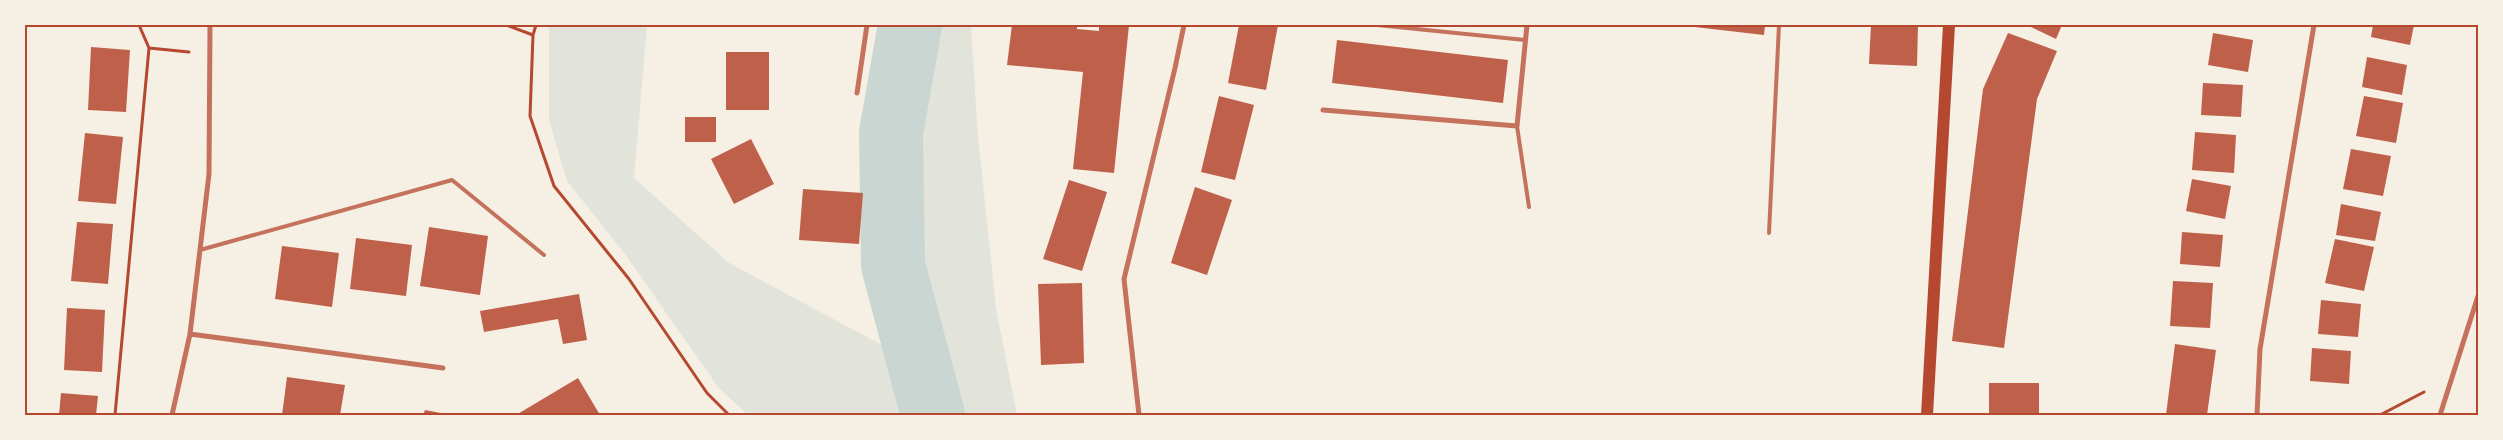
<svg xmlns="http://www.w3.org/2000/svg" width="2503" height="440" viewBox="0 0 2503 440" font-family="Spectral,serif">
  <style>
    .green { fill: #e2e4dc }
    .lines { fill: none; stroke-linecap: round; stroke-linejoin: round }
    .river { stroke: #c9d6d2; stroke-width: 64 }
    .building { fill: #bf614a }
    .path { stroke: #b5482f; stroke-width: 3 }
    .service { stroke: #c5725c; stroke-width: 4 }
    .minor { stroke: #c5725c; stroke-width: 5 }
    .primary { stroke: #b5482f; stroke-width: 12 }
    .neatline { fill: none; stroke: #b5482f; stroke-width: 2 }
  </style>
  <rect width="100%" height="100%" fill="#f6efe4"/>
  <!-- green -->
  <path class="green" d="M549,25h98l-13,153 95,85 168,90 16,62h-165l-30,-28 -93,-133 -58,-73 -18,-61z
    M922,25h49l7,111 18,172 21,107h-74l-35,-149 -4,-133z"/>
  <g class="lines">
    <!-- river -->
    <path class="river" d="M910,25l-19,108 2,132 40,150"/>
  </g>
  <!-- building -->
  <path class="building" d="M1012,25h65v4l22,2v-6h30l-15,148 -41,-4 10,-97 -76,-7z
    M1239,25h39l-12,65 -38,-7z
    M1677,25h88l-1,10z
    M1871,25h47l-1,41 -48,-2z
    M2027,25h35l-6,14z
    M2373,25h41l-4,20 -39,-8z
    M2008,33l49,18 -20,48 -33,249 -52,-7 31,-252z
    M2213,33l40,7 -5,32 -40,-7z
    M1337,40l171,20 -5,43 -171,-20z
    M91,47l39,3 -4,62 -38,-2z
    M726,52h43v58h-43z
    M2367,57l40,8 -5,30 -40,-8z
    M2203,83l40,2 -2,32 -40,-2z
    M1219,96l35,9 -19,75 -34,-8z
    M2364,96l39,7 -7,40 -40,-7z
    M685,117h31v25h-31z
    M2195,132l41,3 -2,38 -42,-3z
    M85,133l38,4 -7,67 -38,-3z
    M751,139l23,45 -40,20 -23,-45z
    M2351,149l40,7 -8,40 -40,-7z
    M2192,179l39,7 -6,33 -39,-8z
    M1069,180l38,12 -25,79 -39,-12z
    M1195,187l37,13 -25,75 -36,-12z
    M803,189l60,4 -4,51 -60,-4z
    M2341,204l40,8 -6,29 -39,-6z
    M77,222l36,2 -5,60 -37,-3z
    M429,227l59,9 -8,59 -60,-9z
    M2182,232l41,3 -3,32 -40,-3z
    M356,238l56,7 -6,51 -56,-7z
    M2335,239l39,8 -10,44 -39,-8z
    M282,246l57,7 -7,54 -57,-8z
    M2173,281l40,2 -3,45 -40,-2z
    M1082,283l2,80 -43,2 -3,-81z
    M579,294l8,46 -24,4 -5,-25 -74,13 -4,-21z
    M2321,300l40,4 -3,33 -40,-3z
    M67,308l38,2 -3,62 -38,-2z
    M2175,344l41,6 -9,65h-41z
    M2312,348l39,3 -2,33 -39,-3z
    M287,377l58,8 -5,30h-58z
    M578,378l22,37h-84z
    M1989,383h50v32h-50z
    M61,393l37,3 -2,19h-37z
    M425,410l21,4v1h-23z"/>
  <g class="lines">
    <!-- path -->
    <path class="path" d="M506,25l27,10 -3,81 24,70 75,93 78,114 22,22
      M533,35l3,-10
      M149,48l40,4
      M115,415l34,-367 -10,-23
      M2380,415l44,-23"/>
    <!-- service -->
    <path class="service" d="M1377,25l148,15
      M1517,126l12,81
      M1769,233l10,-208
      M200,250l252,-70 92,75"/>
    <!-- minor -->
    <path class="minor" d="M857,93l10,-68
      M1323,110l194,16 10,-101
      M190,334l253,34
      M172,415l18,-81 19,-160 1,-149
      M1139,415l-15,-136 51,-211 9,-43
      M2257,415l3,-66 54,-324
      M2440,415l38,-119"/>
    <!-- primary -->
    <path class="primary" d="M1927,415l22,-390"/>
  </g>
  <!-- border -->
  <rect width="2503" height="440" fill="none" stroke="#f6efe4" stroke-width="52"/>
  <rect x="26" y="26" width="2451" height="388" class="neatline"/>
</svg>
